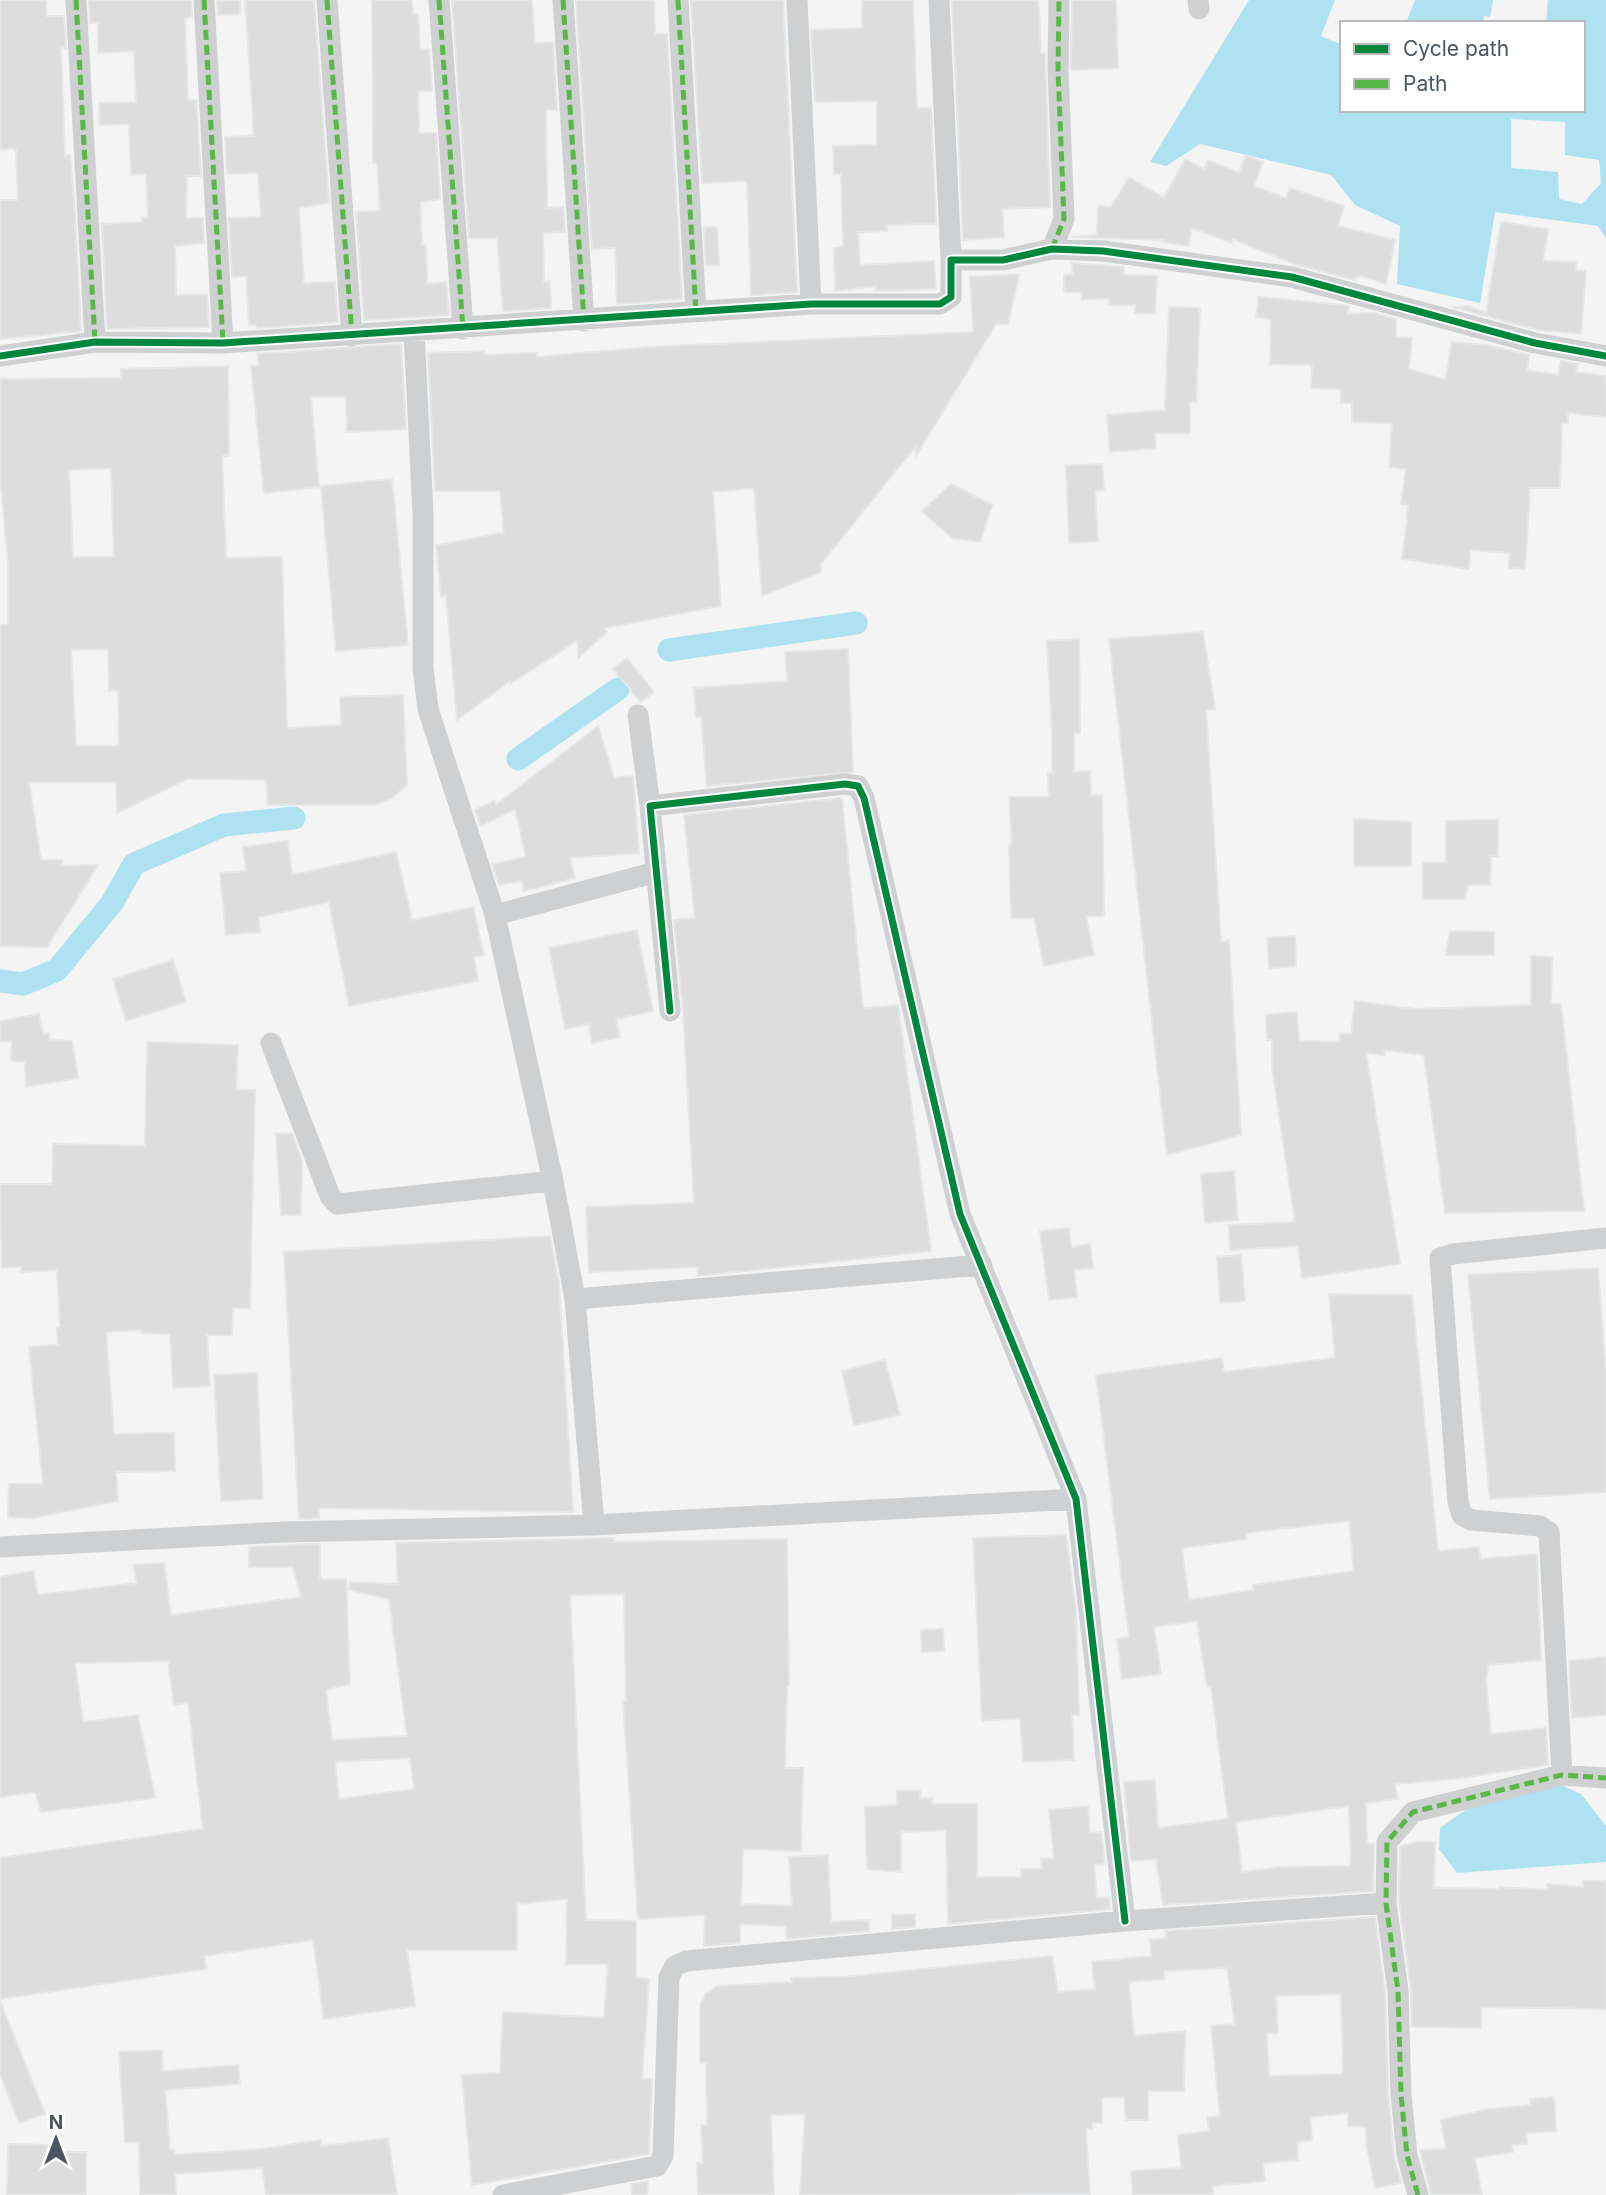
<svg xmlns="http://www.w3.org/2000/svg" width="1606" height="2195" viewBox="0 0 1606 2195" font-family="Inter,sans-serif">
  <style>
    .water { fill: #aee2f0; fill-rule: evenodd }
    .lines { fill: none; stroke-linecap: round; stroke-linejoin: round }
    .canal { stroke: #aee2f0; stroke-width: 23 }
    .building { fill: #ddddde; stroke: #e5e6e7; stroke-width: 2; fill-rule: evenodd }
    .minor { stroke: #ced0d2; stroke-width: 21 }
    .quiet { stroke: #58b947; stroke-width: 5; stroke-dasharray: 10 5; stroke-linecap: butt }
    .cycleway-casing { stroke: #fff; stroke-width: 11 }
    .cycleway { stroke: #00873e; stroke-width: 7 }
  </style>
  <rect width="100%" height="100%" fill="#f4f4f4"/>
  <!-- water -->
  <path class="water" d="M1249,0h86l-14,36 21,9v65h241v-87h-37l2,-23h58v238l-8,-12 -103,-14 -15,91 -83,-19 3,-58 -45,-21 -24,-30 -131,-31 -34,22 -16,-4zM1511,119l54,3v33l34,5 2,23 -19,21 -23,-5 -1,-27 -47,-4z
    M1415,0h78l-3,17 -6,-1 -1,7h-77z
    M1561,1785l20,9 25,32v36l-149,11 -18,-24 1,-21 27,-19z"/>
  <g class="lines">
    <!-- canal -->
    <path class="canal" d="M669,650l187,-27
      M518,759l100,-70
      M0,981l23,3 34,-14 55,-67 22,-39 90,-39 70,-7"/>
  </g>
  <!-- building -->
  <path class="building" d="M0,0h46v16h18l2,32h-5l4,108 5,-1 4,43 7,133 -81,8v-139h18l-2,-51h-16z
    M89,0h102l1,16 -7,3 3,81h8l5,76h-14l-1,42h17l1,25 -29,3 1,49h31l2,32 -102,2 -5,-105 40,-2v-4h6l-2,-44 -15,1 -2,-51 -29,1 -1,-22 37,-1 -2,-51 -36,2v-30h-8z
    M217,0h23v14l-22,1z
    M245,0h69l15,203 -30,5 5,75 31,-1 3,40 -81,6 -1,-3h-7l-3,-49 -14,1 -3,-59 32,-1 -3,-44 -31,1 -2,-37 29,-1z
    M372,0h40l1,14h5l2,36 9,-1 3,42h-14l1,42h17l4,66 -20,3 2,43h4l1,39 19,-2 3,33 -85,5 -8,-108 24,-1 -3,-48h-4z
    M452,0h80l3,43 18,-1 4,68h-11l1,98 16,-1 2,25 -22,1 1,49 6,-1 1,27 -48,3 -6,-73h-28z
    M576,0h78l1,34h12l15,265 -65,5 -2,-56 -23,1z
    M691,0h92l14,292 -46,3 -4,-114 -45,2z
    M862,0h51l4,108h14l5,116 -49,1v6l-29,1 2,33 74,-4 2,28 -60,2v-5l-41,5 -1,-43 9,-1 -2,-73h-7l-1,-28 44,-1v-44l-62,1 -4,-72 51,-2z
    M952,0h85l2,10 2,43h4l5,154 -48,2 2,28 -41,3z
    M1072,0h44l2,68 -47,2z
    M1246,155l17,7 -9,24 32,12 4,-10 54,18 -6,20 57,14 -9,44 -25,-8 -6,1v3l-61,-16 -61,-25 -1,4 -41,-15 -2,18 -27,-4 1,-2 -92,-3 26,-2 1,-29 13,1 18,-30 35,21 21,-39 19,10 4,-9 31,13z
    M1501,222l47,7 -5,32 33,1v8l10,1 -5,63 -43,-4 -86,-23 17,-1 17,7z
    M704,227h13l2,38h-13z
    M1072,263l52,4v8l33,1 -2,38 -20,-1v-8h-26v-7l-27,2v-8h-18v-17h9z
    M1019,274l-11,50h-12l-80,132 -1,-9 -95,118 1,7 -59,24 -8,-108 -41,4 8,114 -117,22 3,4 -29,26v-18l-68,44v-3l-53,39 -11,-125 -5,1 -5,-51 68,-12 -4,-42h-65l-7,-138 56,-2v4l53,-2v4l111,-10 325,-15 -3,-55z
    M1259,297l85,8 5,1 -2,8 26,-1 23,6v18l16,1 -3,31 36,11 7,-38 34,3 43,10 -2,15 31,5 3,-14 17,3 -2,8 30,4v41l-38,-4v10h-6l-2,65h-30l-5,81 -16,-1 1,-15 -40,-3 -1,19 -67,-10 5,-39 1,-15 -7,-1 5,-35 -17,-2 3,-44 -40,-1v-19h-11l-1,-14 -29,-1 1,-23 -42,-1 1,-45 -15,-2z
    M1169,307l31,1 -4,94h-6v31h-35l1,15 -46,4 -3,-37 58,-5z
    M401,344l5,85 -59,3 -1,-35h-35l8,90 -55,6 -13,-127h7v-12z
    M228,366l1,90h-7l4,102 56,-1 5,171 54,-3 -1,-28 63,-2 4,90 -15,13 -16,7h-108l-2,-25 -79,-1 -70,34 -1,-31h-87l12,78h21l-1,6 37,-1 -51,82 -47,-1v-321h8v-61l-8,-90v-95l121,-1v-9zM111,468l3,89h-41l-4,-87zM108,649l1,42h9l1,55h-43l-5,-96z
    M1102,464l2,26 -9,1 3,50 -29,2 -3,-77z
    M392,479l16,166 -72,6 -15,-165z
    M951,484l41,21 -12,37 -28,-4 -30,-27z
    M1203,632l12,77 -9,1 15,232 8,-2 12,195 -74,20 -58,-516z
    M1079,639l1,94h-6v39l16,-1 1,25 11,-1 2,121h-18l8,39 -50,11 -10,-48h-23l-2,-72 3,-4 -3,-45h40l-1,-24h4v-40l-5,-92z
    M848,649l5,123 -146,14 -6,-69h-5l-2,-29 93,-7 -2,-29z
    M627,658l27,34 -13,10 -28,-33z
    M598,726l16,52 19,-2 6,77 -69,5 5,20 -51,13 -2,-10 -23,4 -7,-21 34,-7 -11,-48 -34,17 -6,-16 19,-9 2,4z
    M842,798l21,210 35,-3 33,246 -233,25v-9l-109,5 -3,-65 108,-4 -11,-193 -9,-90 21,-2 -11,-103z
    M1354,819l57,3v44h-57z
    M1470,820h28v36h-7l-1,29h-22l-3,14h-42v-37l23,1v-42z
    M288,841l4,34 104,-23 16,68 61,-13 11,48 -10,2 4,24 -129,25 -20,-104 -70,15 1,15 -34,3 -6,-62 26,-2 -3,-24z
    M637,930l16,81 -37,8 4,18 -28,6 -3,-19 -24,5 -16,-81z
    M1450,931l44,1v23h-48z
    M1295,936l1,30 -27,2 -2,-30z
    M1531,956l21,1 -1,47h10l23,207 -139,2 -21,-158 -40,-5v5l-18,-2 34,211 -98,14 -4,-32 -68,4 -1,-25 66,-3 -23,-155v-27h-5l-1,-25 31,-3 2,29 40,1 1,-9 11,1 4,-33 60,8 116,-4z
    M173,960l13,42 -60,19 -13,-42z
    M39,1014l4,20 6,-1 1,7 22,1 6,37 -52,9 -1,-25 -14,-1 1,-20 -12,1v-21z
    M147,1042l91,3 -2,45h19l-5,218h-17l-1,27h-25l3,51 -37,2 -3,-54 -29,-1v-3l-35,2 8,102 60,-1 1,38 -59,1 2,29 -85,17 -25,-1 1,-33h34l-14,-137 29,-2 -1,-17h3l-3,-58 -36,2v-5l-19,1 -2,-84h52l1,-40 92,2z
    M276,1133l16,1 10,27 -1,54h-20z
    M1234,1171l4,49 -33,3 -4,-49z
    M1069,1228l2,19 19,-3 3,24 -19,2 3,27 -28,3 -9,-69z
    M550,1236l9,47 14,229 -254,-4v10l-20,1 -15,-267z
    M1241,1255l4,46 -25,2 -3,-46z
    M1598,1268l8,105v119l-116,7 -22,-224z
    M1329,1294l83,1 26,256 41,-4 1,12 57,-5 4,106 -53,5 -2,16 5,53 55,-6 2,37 -94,14 -59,5 3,15 -32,4 1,40 7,1 -1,47 -210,14 -7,-46 -25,2 -7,-79 31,-2 3,48 70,-9 -17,-133 -4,1 -10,-66 -43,6 7,47 -39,5 -5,-40 12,-2 -33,-262 126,-17 2,14 111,-14zM1349,1521l5,50 -101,14v5l-64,10 -7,-52 64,-9 -1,-6zM1349,1806l2,60 -72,1 -37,5 -6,-50z
    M885,1360l15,55 -46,10 -12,-54z
    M257,1373l6,126 -42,2 -7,-126z
    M1066,1535l10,77 3,103h-7l2,45 -51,2 -3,-44 -38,3 -9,-183z
    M614,1538v4l173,-3 2,147 -2,1 -2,81h18l-2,83 -58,-2 -2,55 51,2 -3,-49 39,-2 3,67 38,-2v11l-82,8 -1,-13 -46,-2v19l-36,3 1,-31 -67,4 -15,-218h3l-2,-107 -54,1 16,325 50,1v57l13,1 -7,100h10l-3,75 -177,31 -10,-110 38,-2 3,-61 101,6 4,-54h-42l1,-65 -50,5v46h-110l8,56 -91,13 -11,-79 -109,16 2,13 -206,30v-141l203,-29 -15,-126 -14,2 -6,-44 -93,2 8,59 55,-7 17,83 -114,14 -6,-20 -35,5v-220l33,-6 5,24 99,-12 -4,-18 31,-2 7,52 130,-18 -8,-30h-44v-20l71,-3v35h26l4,105 -24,6 6,50 75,-4 -18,-137 -40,-9 1,-8 48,2 -2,-41zM410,1758l4,31 -75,10 -4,-37z
    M943,1629l1,22 -22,1 -1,-22z
    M1606,1657v58l-34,3 -3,-57z
    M897,1791h23v7h12v6h45v73h44v-8h21l-1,-10 13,-1 -5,-48 39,-4 2,27 11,-1 4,32 -11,1 3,33 12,-1 1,12 -162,15 -2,-94 -45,2v40l-34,-3 -2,-62 32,-2z
    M1416,1842h19l-1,46 65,1v-2l49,3 -1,-6 36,3v-6h23v128l-125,-2v21l-69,-1 -1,-38 -12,-87 1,-55z
    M915,1914v13l-23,2v-14z
    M1375,1917l10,75 3,102 6,63 7,26 -26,5 -9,-46v-15l-18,-1v-13l-38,4 2,23 -15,2 1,18 -35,3 2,18 -52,5v9h-80l-2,-24 50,-3 -3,-33 31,-4 -2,-14 13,-1 -9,-90 24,-2 -8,-56 -63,3v8l-35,3 5,54 51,-5 -1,60h-36v29h-22l-2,-23 -22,1v25h-10v6h-6l4,65 -290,1 5,-81 -34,1 3,80h-76l-1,-32h6l-2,-38h6l-1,-62h-6v-58l6,-11 11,-8 75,-4 -1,-4 52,-1 209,-21 6,36 37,-3 -3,-27 59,-6 -1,-16 17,-2 -1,-7zM1341,1994l2,80 -74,2 -2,-43h11l-2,-37z
    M0,2001l45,113 -26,9 -19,-49z
    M162,2050l1,21 75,-6 2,19 -75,6 5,59h4v6l87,-6 60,-9v6l67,-8 9,57h-131l-4,-27 -87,6 1,21h-36l-1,-53h-14l-6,-90z
    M1554,2097l2,34 -30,2 1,11 -15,1 1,7 -38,6 7,37h-51l-11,-45 26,-1 -5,-29 47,-11 43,-4 -1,-6z
    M8,2144l39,1v7h39v43h-79z
    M648,2181l-1,14h-15l-1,-11z"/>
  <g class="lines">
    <!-- minor -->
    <path class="minor" d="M76,0l19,342
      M204,0l19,343
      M327,0l25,336
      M439,0l24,329
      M563,0l21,321
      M678,0l18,312
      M797,0l14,304
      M939,0l12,260
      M1198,0l1,9
      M1052,249l12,-30 -6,-149 1,-70
      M414,332l9,182v154l5,41 67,206
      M0,356l95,-14 128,1 588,-39h129l11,-7v-37h52l49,-11 51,2 189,26 243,66 71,13
      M638,715l12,91
      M670,1011l-20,-205 195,-22 13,2 6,12 96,416 116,285 49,422
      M271,1043l59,153 7,8 216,-23
      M575,1299l407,-34
      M594,1525l-19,-226 -22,-118 -58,-266 161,-43
      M0,1547l284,-15 310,-7 482,-26
      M1562,1775l-13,-243 -9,-6 -69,-6 -9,-5 -4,-13 -18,-244 13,-4 153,-16
      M503,2195l154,-29 6,-10 6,-179 6,-11 11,-5 439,-40 261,-18
      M1418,2195l-11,-40 -6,-61 -3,-103 -12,-88 1,-61 26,-30 149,-37 44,3"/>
    <!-- quiet -->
    <path class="quiet" d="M76,0l19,342
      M204,0l19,343
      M327,0l25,336
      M439,0l24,329
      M563,0l21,321
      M678,0l18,312
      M1052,249l12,-30 -6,-149 1,-70
      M1418,2195l-11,-40 -6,-61 -3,-103 -12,-88 1,-61 26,-30 149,-37 44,3"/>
    <defs>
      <path id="cycleway" d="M0,356l95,-14 128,1 588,-39h129l11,-7v-37h52l49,-11 51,2 189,26 243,66 71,13
        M670,1011l-20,-205 195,-22 13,2 6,12 96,416 116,285 49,422"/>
    </defs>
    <!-- cycleway casing -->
    <use href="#cycleway" class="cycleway-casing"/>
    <!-- cycleway -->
    <use href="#cycleway" class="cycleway"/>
  </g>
  <!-- legend -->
  <rect x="1340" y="21" width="245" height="91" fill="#ffffff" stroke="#b7bbc0" stroke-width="2"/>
  <rect x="1354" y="44" width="35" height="10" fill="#00873e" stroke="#b7bbc0" stroke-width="2"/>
  <text x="1403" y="56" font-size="21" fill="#4a5661">Cycle path</text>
  <rect x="1354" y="79" width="35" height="10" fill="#58b947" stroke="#b7bbc0" stroke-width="2"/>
  <text x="1403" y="91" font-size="21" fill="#4a5661">Path</text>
  <!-- north arrow -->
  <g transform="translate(56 2139)" stroke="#ffffff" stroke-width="5" paint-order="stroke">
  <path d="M0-5L12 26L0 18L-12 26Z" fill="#4a5661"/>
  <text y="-10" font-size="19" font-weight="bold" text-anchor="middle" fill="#4a5661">N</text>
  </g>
</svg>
